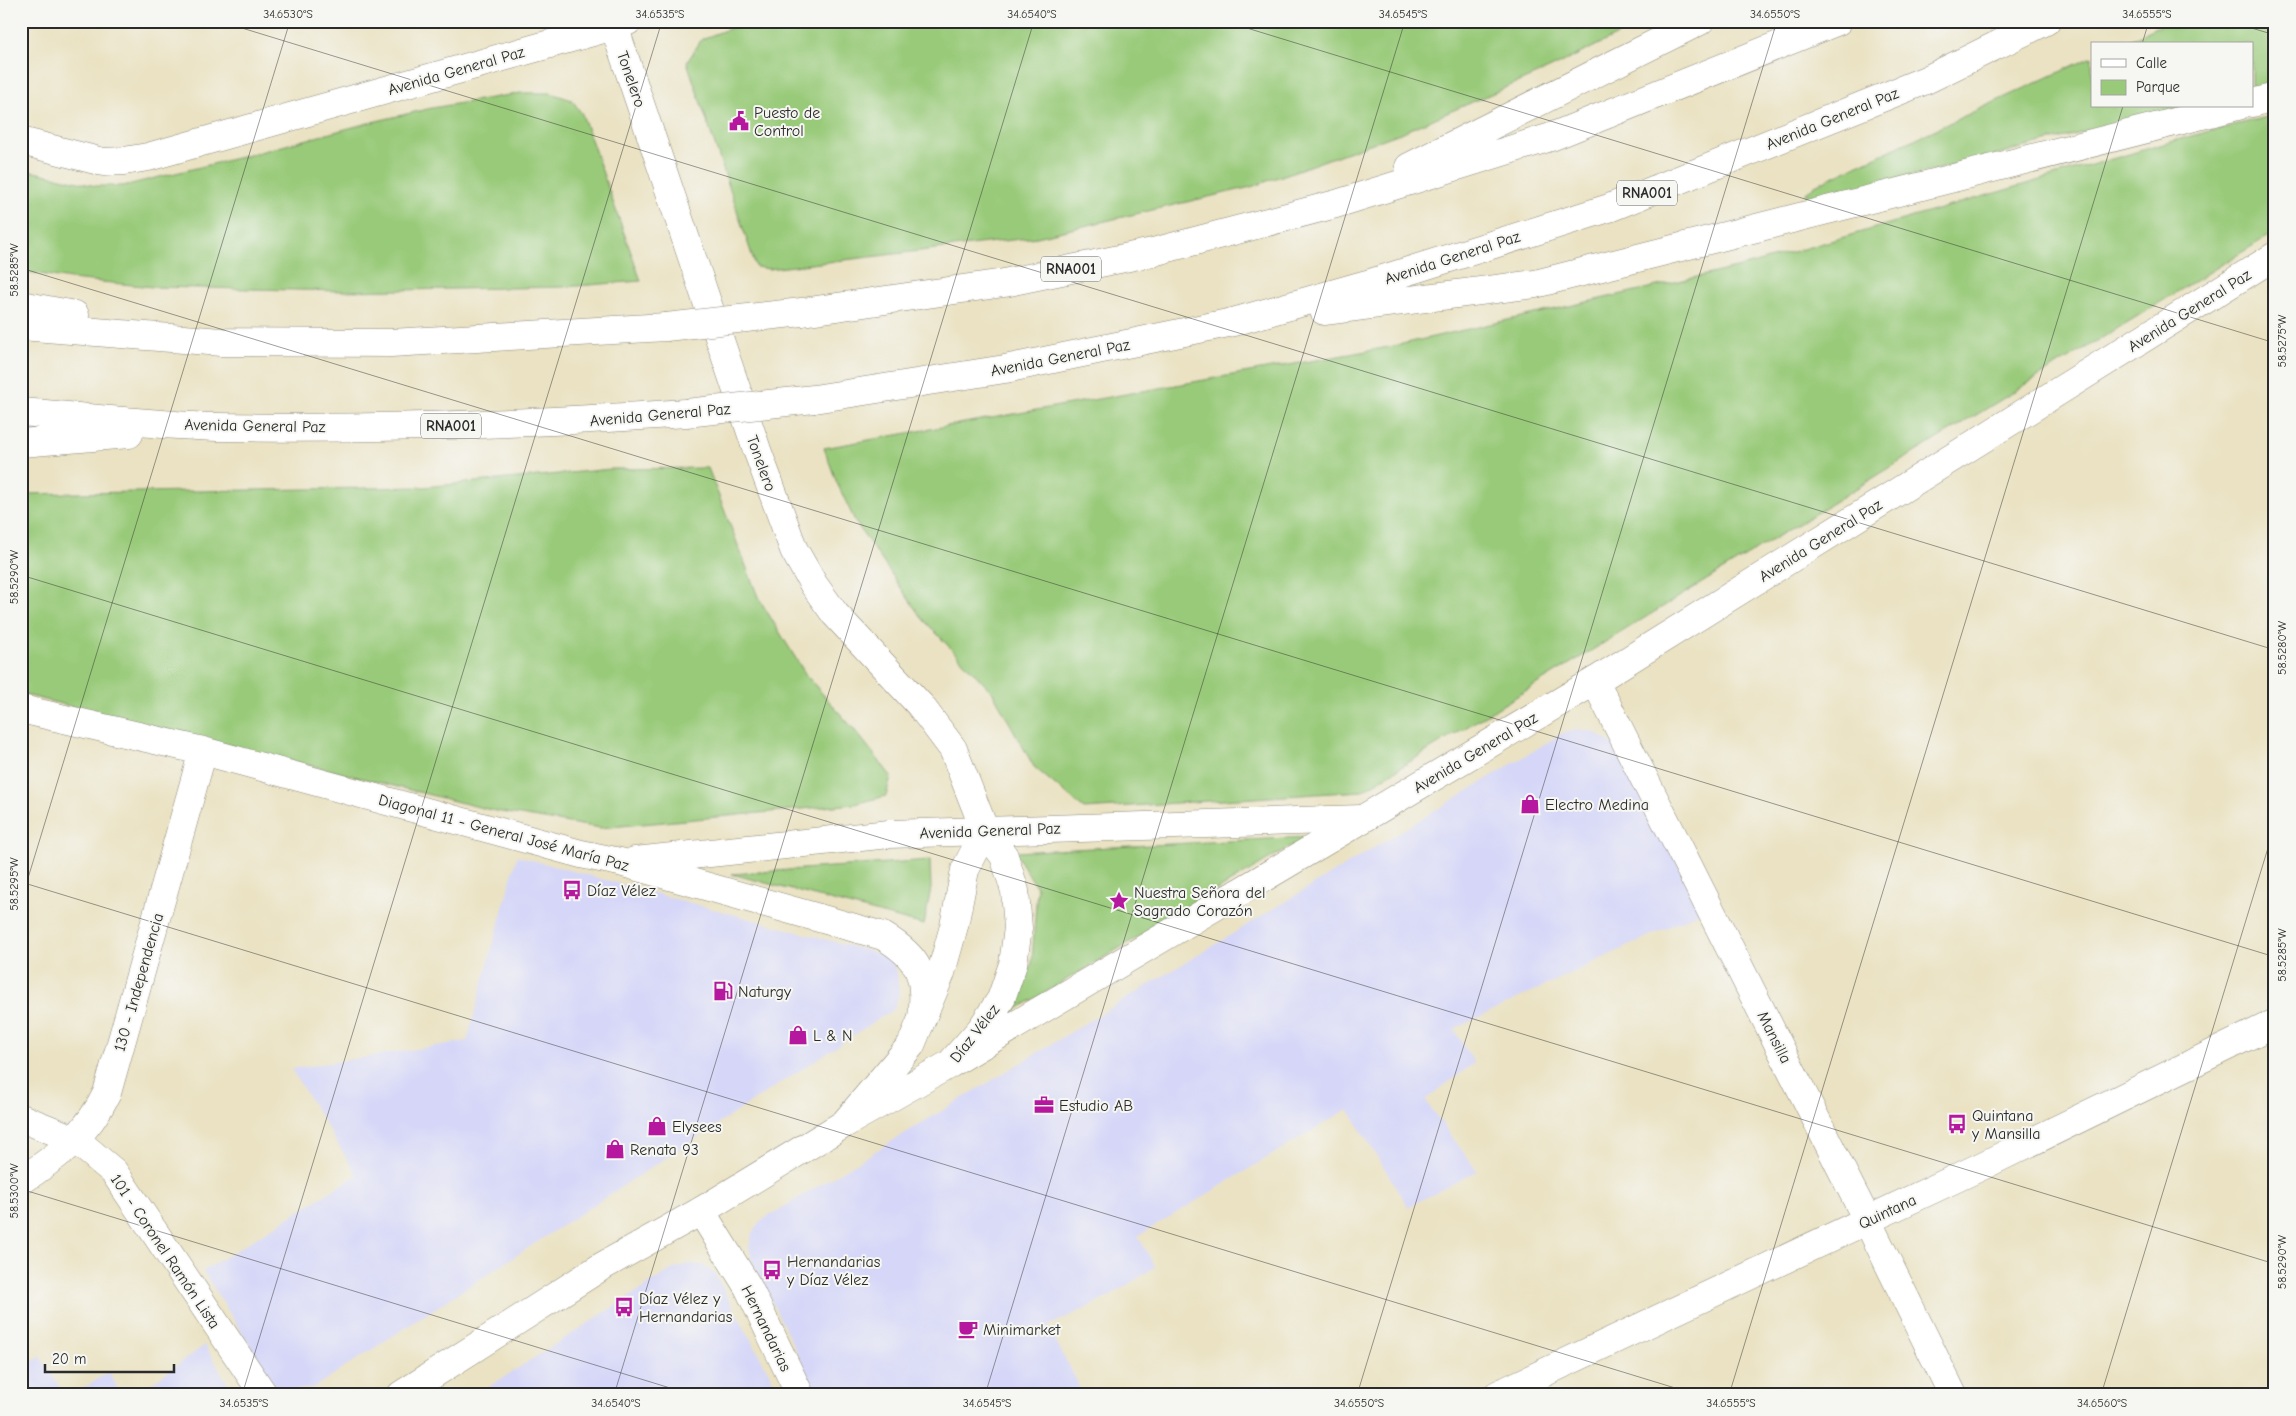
<svg xmlns="http://www.w3.org/2000/svg" width="2296" height="1416" viewBox="0 0 2296 1416" font-family="'Comic Neue',sans-serif">
  <style>
    .built { fill: #d6d7f8 }
    .green { fill: #99ca79; stroke: #627a52 }
    .lines { fill: none; stroke-linecap: round; stroke-linejoin: round }
    .minor-casing { stroke: #8a8676; stroke-width: 29 }
    .major-casing { stroke: #8a8676; stroke-width: 29 }
    .highway-casing { stroke: #8a8676; stroke-width: 29 }
    .minor { stroke: #fff; stroke-width: 28 }
    .major { stroke: #fff; stroke-width: 28 }
    .highway { stroke: #fff; stroke-width: 28 }
    .highway-bridge-casing { stroke: #8a8676; stroke-width: 29; stroke-linecap: butt }
    .highway-bridge { stroke: #fff; stroke-width: 28 }
    .ticks { fill: none; stroke: #2b2b2b; stroke-width: 1; stroke-opacity: 0.45 }
    .labels { text-anchor: middle; stroke-width: 4; stroke-linejoin: round; paint-order: stroke }
    .shield { fill: #f6f6f2; stroke: #686867; stroke-width: 1 }
    .shield-label { font-size: 15px; font-weight: bold; fill: #2b2b2b }
    .street-label { font-size: 16px; fill: #2b2b2b; stroke: #f6f6f2 }
    .poi-label { font-size: 16px; fill: #2b2b2b; stroke: #f6f6f2; text-anchor: start }
    .neatline { fill: none; stroke: #2b2b2b; stroke-width: 2 }
    .ticks-label { font-size: 12px; text-anchor: middle; fill: #2b2b2b }
  </style>
  <rect width="100%" height="100%" fill="#f6f6f2"/>
  <filter id="ink" filterUnits="userSpaceOnUse"><feTurbulence type="fractalNoise" baseFrequency=".02" numOctaves="2"/><feDisplacementMap in="SourceGraphic" scale="10" xChannelSelector="R" yChannelSelector="G"/><feConvolveMatrix kernelMatrix="1 2 1 2 8 2 1 2 1" color-interpolation-filters="sRGB"/></filter>
  <filter id="wash" filterUnits="userSpaceOnUse"><feTurbulence type="fractalNoise" baseFrequency=".0096" numOctaves="4" result="noise"/><feDisplacementMap in="SourceGraphic" scale="20" xChannelSelector="R" yChannelSelector="G"/><feGaussianBlur stdDeviation="1.12" result="paint"/><feColorMatrix in="noise" values="0 0 0 0 0 0 0 0 0 0 0 0 0 0 0 0 0 1.4 0 .05"/><feComposite in="paint" operator="in"/></filter>
  <g filter="url(#wash)">
    <rect width="100%" height="100%" fill="#eae2c2"/>
    <!-- built -->
    <path class="built" d="M1579,729l17,4 15,10 93,167 -250,119 20,34 -49,37 52,71 -69,36 -60,-98 -210,127 17,31 -48,31 -59,28 36,69h-266l-66,-133 -3,-15 3,-13 7,-12 802,-488z
      M517,856l359,97 14,7 7,13 2,20 -5,16 -581,379 -20,2 -18,-5 -72,-114 154,-96 -66,-106 176,-28z
      M688,1264l14,1 13,9 66,121h-305l195,-125z
      M205,1345l29,50h-99z
      M40,1357l25,38h-44v-27z
      M109,1372l12,23h-49z"/>
    <!-- green -->
    <path class="green" d="M749,21h897l-95,47 -148,64 -152,55 -214,50 -268,32 -13,-2 -69,-205 15,-23z
      M2169,21h106v63l-23,6v-46h-130z
      M2092,57v49h96l-372,94 -11,-6 10,-9z
      M521,93h30l21,7 10,14 59,167 -78,6 -218,4 -192,-4 -82,-8 -50,-8v-102l75,17h27l122,-30 123,-33 64,-15z
      M2275,115v117l-913,559 -278,18 -50,-42 -41,-74 -72,-76 -65,-94 -19,-40 -13,-35 565,-101 352,-80 450,-131z
      M708,468l50,129 48,78 52,59 33,42 -5,20 -31,8 -255,24 -105,-17 -474,-117v-200l403,-7 187,-18z
      M1306,837l-294,175 20,-49 5,-75 -22,-36z
      M930,860l1,28 -7,37 -192,-51z"/>
  </g>
  <g filter="url(#ink)">
    <g class="lines">
      <defs>
        <path id="minor" d="M21,141l82,21 21,-1 24,-4 466,-131 -3,-5
          M1595,681l272,539 86,175
          M21,709l182,42 378,103 39,8 263,74c37,22 44,40 39,82
          M635,861l254,-27 473,-15
          M21,1118l55,22 38,32 150,223
          M21,1181c38,-26 66,-46 86,-88l96,-342
          M701,1211l47,76 52,108
          M1497,1395l485,-229 293,-143"/>
        <path id="major" d="M628,21l-14,5 143,424 37,100 20,35 21,29 85,91 33,44 32,82 19,25 11,35 3,37 -5,36 -12,35 -20,30 -31,35 -106,60
          M950,1064l645,-383 680,-425
          M401,1395l200,-128 100,-56 143,-87 67,-79 30,-72 13,-47 11,-56 20,-39"/>
        <path id="highway" d="M2252,103l23,-6
          M1409,167l291,-146
          M21,305l54,10
          M1324,311l211,-27 703,-178
          M802,312l202,-29 149,-31 183,-48 215,-67 287,-116
          M21,326l200,16 170,1 275,-16
          M814,399l191,-30 228,-47 134,-38 242,-76 317,-128 120,-59
          M21,412c65,5 131,13 196,15 157,3 313,-3 469,-14
          M21,443l108,-9"/>
      </defs>
      <!-- minor casing -->
      <use href="#minor" class="minor-casing"/>
      <!-- major casing -->
      <use href="#major" class="major-casing"/>
      <!-- highway casing -->
      <use href="#highway" class="highway-casing"/>
      <!-- minor -->
      <use href="#minor" class="minor"/>
      <!-- major -->
      <use href="#major" class="major"/>
      <!-- highway -->
      <use href="#highway" class="highway"/>
      <defs>
        <path id="highway-bridge" d="M666,327l136,-15
          M686,413l128,-14"/>
      </defs>
      <!-- highway-bridge casing -->
      <use href="#highway-bridge" class="highway-bridge-casing"/>
      <!-- highway-bridge -->
      <use href="#highway-bridge" class="highway-bridge"/>
    </g>
  </g>
  <!-- ticks -->
  <path class="ticks" d="M219,21l2056,629M1224,21l1051,322M2228,21l47,14M2142,44l7,-23M21,268l2254,689M21,575l2254,689M21,882l1677,513M21,901l269,-880M21,1189l672,206M242,1395l420,-1374M614,1395l420,-1374M985,1395l420,-1374M1357,1395l420,-1374M1729,1395l394,-1289M2101,1395l174,-570"/>
  <!-- icons -->
  <defs>
    <symbol id="civic-bare" viewBox="-9 -9 18 18"><path d="M-.6-6.5H3V-4.5H.6V-3L4-1V1h2V6H-6V1h2V-1L-.6-3ZM-1.2 2.5V6h2.4V2.5Z" fill="#b5179e" stroke="#f6f6f2" stroke-width="2.5" paint-order="stroke"/></symbol>
    <symbol id="shop-bare" viewBox="-9 -9 18 18"><path d="M-5-2.5h2.3a2.7 3.5 0 0 1 5.4 0H5L5.5 6h-11ZM-1.5-2.5h3a1.5 2.3 0 0 0-3 0Z" fill="#b5179e" stroke="#f6f6f2" stroke-width="2.5" paint-order="stroke"/></symbol>
    <symbol id="bus-bare" viewBox="-9 -9 18 18"><path d="M-5-6H5V4H4V6H2V4H-2V6H-4V4H-5ZM-3.5-4V0h7V-4ZM-3.5 1.2v1.5H-2V1.2ZM2 1.2v1.5H3.5V1.2Z" fill="#b5179e" stroke="#f6f6f2" stroke-width="2.5" paint-order="stroke"/></symbol>
    <symbol id="sight-bare" viewBox="-9 -9 18 18"><path d="M0-6L1.8-2.2L6-1.7L2.9 1.2L3.7 5.4L0 3.3L-3.7 5.4L-2.9 1.2L-6-1.7L-1.8-2.2Z" fill="#b5179e" stroke="#f6f6f2" stroke-width="2.5" paint-order="stroke"/></symbol>
    <symbol id="fuel-bare" viewBox="-9 -9 18 18"><path d="M-5.5-6h7V0h2V4h1.3V-2.5L3-4.5l.8-.8L6-3V5H2.5V1h-1V6h-7ZM-4.2-4.7v3.2H.2V-4.7Z" fill="#b5179e" stroke="#f6f6f2" stroke-width="2.5" paint-order="stroke"/></symbol>
    <symbol id="office-bare" viewBox="-9 -9 18 18"><path d="M-6-3h4V-5.5h4V-3h4V5H-6ZM-1-4.5V-3h2v-1.5ZM-6 0V1H6V0Z" fill="#b5179e" stroke="#f6f6f2" stroke-width="2.5" paint-order="stroke"/></symbol>
    <symbol id="cafe-bare" viewBox="-9 -9 18 18"><path d="M-5.5-4.5H6V0H3Q3 3.5 0 3.5H-2.5Q-5.5 3.5-5.5 0ZM3-3.2v2h1.7v-2ZM-6 4.5H4V6H-6Z" fill="#b5179e" stroke="#f6f6f2" stroke-width="2.5" paint-order="stroke"/></symbol>
  </defs>
  <g fill-rule="evenodd">
    <use href="#civic-bare" x="725" y="107" width="28" height="28"/>
    <use href="#shop-bare" x="1516" y="790" width="28" height="28"/>
    <use href="#bus-bare" x="558" y="876" width="28" height="28"/>
    <use href="#sight-bare" x="1105" y="887" width="28" height="28"/>
    <use href="#fuel-bare" x="709" y="977" width="28" height="28"/>
    <use href="#shop-bare" x="784" y="1021" width="28" height="28"/>
    <use href="#office-bare" x="1030" y="1091" width="28" height="28"/>
    <use href="#bus-bare" x="1943" y="1110" width="28" height="28"/>
    <use href="#shop-bare" x="643" y="1112" width="28" height="28"/>
    <use href="#shop-bare" x="601" y="1135" width="28" height="28"/>
    <use href="#bus-bare" x="758" y="1256" width="28" height="28"/>
    <use href="#bus-bare" x="610" y="1293" width="28" height="28"/>
    <use href="#cafe-bare" x="954" y="1315" width="28" height="28"/>
  </g>
  <g class="labels">
    <!-- shield labels -->
    <g class="shield">
      <rect x="1617" y="180.5" width="60" height="25" rx="4"/>
      <rect x="1041" y="256.5" width="60" height="25" rx="4"/>
      <rect x="421" y="413.5" width="60" height="25" rx="4"/>
    </g>
    <g class="shield-label">
      <text x="1647" y="198">RNA001</text>
      <text x="1071" y="274">RNA001</text>
      <text x="451" y="431">RNA001</text>
    </g>
    <!-- street labels -->
    <g class="street-label">
      <text transform="translate(456 70) rotate(-16)" y="6">Avenida General Paz</text>
      <text transform="translate(632 79) rotate(71)" y="6">Tonelero</text>
      <text transform="translate(1832 118) rotate(-22)" y="6">Avenida General Paz</text>
      <text transform="translate(1452 257) rotate(-18)" y="6">Avenida General Paz</text>
      <text transform="translate(2189 310) rotate(-32)" y="6">Avenida General Paz</text>
      <text transform="translate(1060 357) rotate(-11)" y="6">Avenida General Paz</text>
      <text transform="translate(660 414) rotate(-5)" y="6">Avenida General Paz</text>
      <text transform="translate(255 425) rotate(1)" y="6">Avenida General Paz</text>
      <text transform="translate(762 463) rotate(70)" y="6">Tonelero</text>
      <text transform="translate(1820 540) rotate(-32)" y="6">Avenida General Paz</text>
      <text transform="translate(1475 752) rotate(-31)" y="6">Avenida General Paz</text>
      <text transform="translate(990 830) rotate(-2)" y="6">Avenida General Paz</text>
      <text transform="translate(504 832) rotate(15)" y="6">Diagonal 11 - General José María Paz</text>
      <text transform="translate(138 982) rotate(-74)" y="6">130 - Independencia</text>
      <text transform="translate(974 1033) rotate(-52)" y="6">Díaz Vélez</text>
      <text transform="translate(1775 1037) rotate(63)" y="6">Mansilla</text>
      <text transform="translate(1887 1211) rotate(-25)" y="6">Quintana</text>
      <text transform="translate(166 1251) rotate(56)" y="6">101 - Coronel Ramón Lista</text>
      <text transform="translate(767 1328) rotate(64)" y="6">Hernandarias</text>
    </g>
    <!-- poi labels -->
    <g class="poi-label">
      <text x="754" y="118">Puesto de<tspan x="754" dy="18">Control</tspan></text>
      <text x="1545" y="810">Electro Medina</text>
      <text x="587" y="896">Díaz Vélez</text>
      <text x="1134" y="898">Nuestra Señora del<tspan x="1134" dy="18">Sagrado Corazón</tspan></text>
      <text x="738" y="997">Naturgy</text>
      <text x="813" y="1041">L &amp; N</text>
      <text x="1059" y="1111">Estudio AB</text>
      <text x="1972" y="1121">Quintana<tspan x="1972" dy="18">y Mansilla</tspan></text>
      <text x="672" y="1132">Elysees</text>
      <text x="630" y="1155">Renata 93</text>
      <text x="787" y="1267">Hernandarias<tspan x="787" dy="18">y Díaz Vélez</tspan></text>
      <text x="639" y="1304">Díaz Vélez y<tspan x="639" dy="18">Hernandarias</tspan></text>
      <text x="983" y="1335">Minimarket</text>
    </g>
  </g>
  <!-- margin -->
  <rect width="2296" height="1416" fill="none" stroke="#f6f6f2" stroke-width="55"/>
  <!-- legend -->
  <rect x="2091" y="42" width="162" height="65" fill="#f6f6f2" stroke="#a5a5a2"/>
  <rect x="2101" y="59" width="25" height="8" fill="#ffffff" stroke="#a5a5a2"/>
  <text x="2136" y="68" font-size="15" fill="#2b2b2b">Calle</text>
  <rect x="2101" y="80" width="25" height="15" fill="#99ca79" stroke="#a5a5a2"/>
  <text x="2136" y="92" font-size="15" fill="#2b2b2b">Parque</text>
  <!-- scale -->
  <path d="M45 1364v8h129v-8" fill="none" stroke="#2b2b2b" stroke-width="2.5"/>
  <text x="52" y="1364" font-size="15" fill="#2b2b2b" stroke="#f6f6f2" stroke-width="4" paint-order="stroke">20 m</text>
  <rect x="28" y="28" width="2240" height="1360" class="neatline"/>
  <g class="ticks-label">
    <text x="288" y="18">34.6530°S</text>
    <text x="660" y="18">34.6535°S</text>
    <text x="1032" y="18">34.6540°S</text>
    <text x="1403" y="18">34.6545°S</text>
    <text x="1775" y="18">34.6550°S</text>
    <text x="2147" y="18">34.6555°S</text>
    <text transform="translate(14 270) rotate(-90)" y="4">58.5285°W</text>
    <text transform="translate(2282 341) rotate(-90)" y="4">58.5275°W</text>
    <text transform="translate(14 577) rotate(-90)" y="4">58.5290°W</text>
    <text transform="translate(2282 648) rotate(-90)" y="4">58.5280°W</text>
    <text transform="translate(14 884) rotate(-90)" y="4">58.5295°W</text>
    <text transform="translate(2282 955) rotate(-90)" y="4">58.5285°W</text>
    <text transform="translate(14 1191) rotate(-90)" y="4">58.5300°W</text>
    <text transform="translate(2282 1262) rotate(-90)" y="4">58.5290°W</text>
    <text x="244" y="1407">34.6535°S</text>
    <text x="616" y="1407">34.6540°S</text>
    <text x="987" y="1407">34.6545°S</text>
    <text x="1359" y="1407">34.6550°S</text>
    <text x="1731" y="1407">34.6555°S</text>
    <text x="2102" y="1407">34.6560°S</text>
  </g>
</svg>
